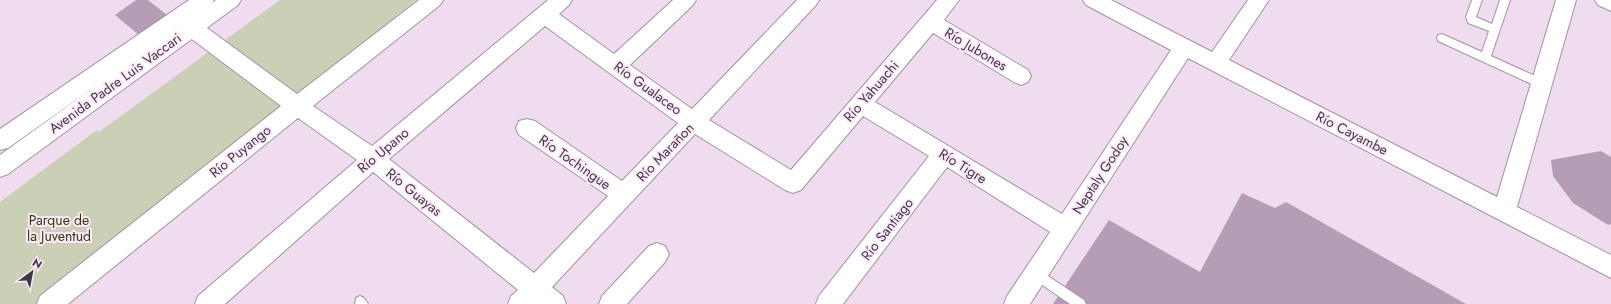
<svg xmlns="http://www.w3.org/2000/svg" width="1611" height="304" viewBox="0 0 1611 304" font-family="Jost,sans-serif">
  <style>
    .green { fill: #cbcfb6 }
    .building { fill: #b59eb5 }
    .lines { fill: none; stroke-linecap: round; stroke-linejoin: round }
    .service-casing { stroke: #a391a3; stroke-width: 2 }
    .minor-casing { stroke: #a391a3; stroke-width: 2 }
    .secondary-casing { stroke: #a391a3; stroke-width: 2 }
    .service { fill: #fff; fill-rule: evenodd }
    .minor { fill: #fff; fill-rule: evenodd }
    .secondary { fill: #fff; fill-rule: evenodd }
    .labels { text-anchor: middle; stroke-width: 4; stroke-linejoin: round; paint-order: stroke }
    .street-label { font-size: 14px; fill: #413941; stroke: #fde9fc }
    .park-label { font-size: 14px; fill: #333904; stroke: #fde9fc }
  </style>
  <rect width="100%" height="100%" fill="#efdcef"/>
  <!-- green -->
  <path class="green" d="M280,0h136l-364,304h-52v-102l97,-72 2,2z"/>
  <!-- building -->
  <path class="building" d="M136,0h12l19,15 -28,20 -24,-20z
    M1601,151l10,6v67l-3,1 -35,-22 -20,-27 -2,-16z
    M1242,193l33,15 11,-6 180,102h-413l56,-84 91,52z"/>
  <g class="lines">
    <defs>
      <path id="service" d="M1472,0h10l-6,17 16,7 8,-24h10l-19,56 55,25 1,3 -1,3 -4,1 -4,-1 -100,-46 -1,-3 1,-3 4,-1 40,18 7,-21 -21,-8 -2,-6z
        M1036,268l48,32 2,4h-16l-38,-26 -2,-4 2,-4z
        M360,296l4,2 4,6h-13l1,-6z"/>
      <path id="minor" d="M419,0h24l-3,5 -127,101 59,40 176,-146h24l-3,5 -10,9 55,40 59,-54h23l-3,5 -63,60 62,44 105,-109h22l-3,5 -107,115 82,50 146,-170h22l-15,20 84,50 3,6 -3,6 -7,3 -7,-3 -81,-49 -58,69 187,112 109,-164 -85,-45 -3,-5h28l101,52 36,-52h21l-40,60 268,137 59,-197h20l-59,207 94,48v23l-423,-220 -158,246h-26l3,-8 43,-64 -103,-65 -104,137h-27l3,-8 110,-140 -66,-40 -62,74 -8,3 -8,-3 -90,-56 -143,153 11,9 3,8h-58l3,-8 7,-6 -145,-118 -148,132h-30l3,-8 159,-136 -59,-42 -230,186h-31l3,-8 241,-190 -96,-72 -3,-6 3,-6 7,-2 7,2 98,72zM545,26l133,97 -56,58 -87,-60 -8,-2 -8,2 -3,7 3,7 89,61 -74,77 -145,-114z
        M1595,0h16v11l-13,-6z
        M657,243l8,3 4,8 -4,8 -38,42h-28l3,-8 47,-50z"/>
      <path id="secondary" d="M189,0h25l-2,3 4,-3h25l-3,5 -230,169 -8,3v-22l100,-72 -92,65 -8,2v-21z"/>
    </defs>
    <!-- service casing -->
    <use href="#service" class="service-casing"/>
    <!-- minor casing -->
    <use href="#minor" class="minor-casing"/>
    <!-- secondary casing -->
    <use href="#secondary" class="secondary-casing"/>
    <!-- service -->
    <use href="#service" class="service"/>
    <!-- minor -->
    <use href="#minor" class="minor"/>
    <!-- secondary -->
    <use href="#secondary" class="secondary"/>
  </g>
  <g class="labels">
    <!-- street labels -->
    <g class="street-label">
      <text transform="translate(976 49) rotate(31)" y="5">Río Jubones</text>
      <text transform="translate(115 83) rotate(-36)" y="5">Avenida Padre Luis Vaccari</text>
      <text transform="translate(648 88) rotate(36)" y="5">Río Gualaceo</text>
      <text transform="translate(871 91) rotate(-49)" y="5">Río Yahuachi</text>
      <text transform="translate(1352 133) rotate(27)" y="5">Río Cayambe</text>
      <text transform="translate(383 150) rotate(-40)" y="5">Río Upano</text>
      <text transform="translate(240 151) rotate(-39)" y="5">Río Puyango</text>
      <text transform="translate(665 152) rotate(-46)" y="5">Río Marañon</text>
      <text transform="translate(575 162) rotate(35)" y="5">Río Tochingue</text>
      <text transform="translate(963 166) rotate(32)" y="5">Río Tigre</text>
      <text transform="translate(1100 175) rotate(-57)" y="5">Neptaly Godoy</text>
      <text transform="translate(414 192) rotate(39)" y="5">Río Guayas</text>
      <text transform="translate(887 229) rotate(-52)" y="5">Río Santiago</text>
    </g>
    <!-- park labels -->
    <g class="park-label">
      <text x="59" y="225">Parque de<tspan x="59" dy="16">la Juventud</tspan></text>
    </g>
  </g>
  <!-- north arrow -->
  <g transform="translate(32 272) rotate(32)" stroke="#fde9fc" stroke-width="3" paint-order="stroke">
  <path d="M0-3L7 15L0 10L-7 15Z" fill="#413941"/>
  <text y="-6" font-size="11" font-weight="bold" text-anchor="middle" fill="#413941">N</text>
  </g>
</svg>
